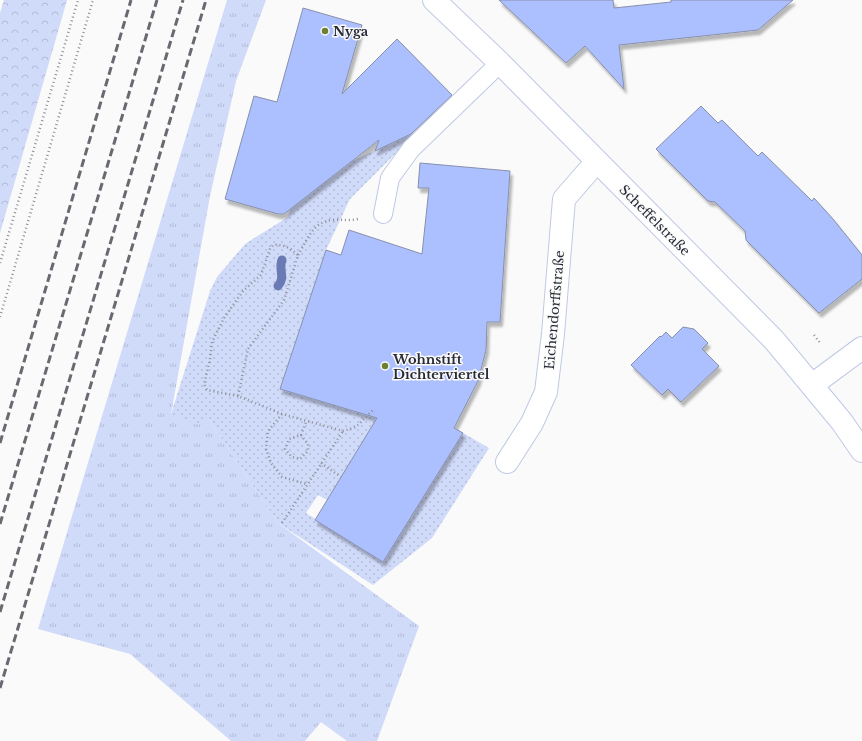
<svg xmlns="http://www.w3.org/2000/svg" width="862" height="741" viewBox="0 0 862 741" font-family="'Libre Baskerville',serif">
  <style>
    .grass { fill: url(#grass-tufts) }
    .forest { fill: url(#forest-crowns) }
    .park { fill: url(#park-dots) }
    .lines { fill: none; stroke-linecap: round; stroke-linejoin: round }
    .stream { stroke: #6a7ab4; stroke-width: 9 }
    .building { fill: #acbfff; stroke: #8790aa; filter: url(#shadow) }
    .lane-casing { stroke: #bfc9e5; stroke-width: 20 }
    .street-casing { stroke: #bfc9e5; stroke-width: 24 }
    .path { stroke: #8c8e94; stroke-width: 2.5; stroke-dasharray: 1 3; stroke-linecap: butt }
    .lane { stroke: #fff; stroke-width: 18 }
    .street { stroke: #fff; stroke-width: 22 }
    .rail { stroke: #686a71; stroke-width: 3; stroke-dasharray: 8 4; stroke-linecap: butt }
    .poi-dot { fill: #6d8030; stroke: #fafafa; stroke-width: 1.5 }
    .labels { text-anchor: middle; stroke-width: 3; stroke-linejoin: round; paint-order: stroke }
    .poi-label { font-size: 13px; font-weight: bold; fill: #272a35; stroke: #fafafa; text-anchor: start }
    .street-label { font-size: 13px; fill: #272a35; stroke: #fafafa }
  </style>
  <defs>
    <pattern id="grass-tufts" width="24" height="20" patternUnits="userSpaceOnUse"><rect width="24" height="20" fill="#d0daf9"/><path d="M3 7l-1-3M5 7V3M7 7l1-3M15 17l-1-3M17 17v-4M19 17l1-3" fill="none" stroke="#b3bbd6"/></pattern>
    <pattern id="forest-crowns" width="20" height="18" patternUnits="userSpaceOnUse"><rect width="20" height="18" fill="#d0daf9"/><path d="M2 6a3 3 0 1 1 6 0M12 15a3 3 0 1 1 6 0" fill="none" stroke="#b3bbd6"/></pattern>
    <pattern id="park-dots" width="8" height="8" patternUnits="userSpaceOnUse"><rect width="8" height="8" fill="#d0daf9"/><path d="M2 2h.1M6 6h.1" fill="none" stroke="#b3bbd6" stroke-width="1.8" stroke-linecap="round"/></pattern>
    <filter id="shadow"><feDropShadow dx="2.5" dy="4.5" stdDeviation="1" flood-color="#0004"/></filter>
  </defs>
  <rect width="100%" height="100%" fill="#fafafa"/>
  <!-- grass -->
  <path class="grass" d="M227,0h39l-30,81 -26,115 -39,218 37,4 70,105 141,103 -42,115h-30l-26,-19 -16,19h-74l-101,-87 -92,-25z"/>
  <!-- forest -->
  <path class="forest" d="M4,0h63l-67,233v-220z"/>
  <!-- park -->
  <path class="park" d="M418,131l-68,68 -24,51 -46,139 84,25 17,-1 -54,87 -9,-5 -12,18 77,49 80,-129 26,15 -57,90 -59,47 -95,-62 -70,-105 -9,7 -28,-11 39,-123 7,-14 28,-33 43,-27 14,-47 28,8 22,-17z"/>
  <g class="lines">
    <!-- stream -->
    <path class="stream" d="M278,286c8,-9 0,-16 4,-26"/>
  </g>
  <!-- building -->
  <path class="building" d="M499,0h114l1,8 57,-6v-2h122l-35,30 -139,15 5,44 -39,-43 -19,17z
    M303,8l59,17 -20,69 55,-55 55,56 -41,39 -36,17 4,-11 -95,74h-6l-53,-15 29,-103 23,6z
    M701,106l17,17 4,-3 36,36 4,-4 50,49 2,-3 19,21 29,36v24l-43,34 -73,-73 -1,-9 -30,-29 -7,-1 -52,-52z
    M420,163l90,8 -10,151h-13l-1,28 -8,31 -24,47 9,5 -80,129 -68,-42 62,-102 -97,-29 46,-139 15,5 8,-25 73,24 7,-66h-11z
    M683,327l11,2 14,14 -6,6 17,17 -38,36 -13,-13 -6,6 -31,-30 29,-29 1,1 5,-5 6,6z"/>
  <g class="lines">
    <defs>
      <path id="lane" d="M383,214l7,-36 21,-29 89,-86"/>
      <path id="street" d="M434,0l66,63 274,277 68,82 20,29
        M812,385l50,-37
        M507,462l25,-39 14,-31 7,-58 11,-135 33,-38"/>
    </defs>
    <!-- lane casing -->
    <use href="#lane" class="lane-casing"/>
    <!-- street casing -->
    <use href="#street" class="street-casing"/>
    <!-- path -->
    <path class="path" d="M298,255c9,-14 14,-33 34,-35 9,-1 16,1 26,-1
      M0,263l78,-263
      M0,317l93,-317
      M814,335l7,9
      M238,396l-31,-6 -3,-6 6,-24 2,-18 12,-24 19,-27 18,-16 9,-26 3,-4c11,-1 17,3 25,10l-14,45 -36,49 -10,47 44,18 61,17 13,-4 18,-18
      M282,414l-14,17 -2,18 5,14 11,14 25,7
      M301,435l7,9v7l-8,8 -8,-2 -7,-8 4,-10 12,-4 5,-13
      M321,463l20,14
      M282,523l61,-92"/>
    <!-- lane -->
    <use href="#lane" class="lane"/>
    <!-- street -->
    <use href="#street" class="street"/>
    <!-- rail -->
    <path class="rail" d="M0,443l131,-443
      M0,524l157,-524
      M0,612l183,-612
      M0,688l206,-688"/>
  </g>
  <!-- markers -->
  <g class="poi-dot">
    <circle cx="325" cy="31" r="4"/>
    <circle cx="385" cy="366" r="4"/>
  </g>
  <g class="labels">
    <!-- poi labels -->
    <g class="poi-label">
      <text x="333" y="36">Nyga</text>
      <text x="393" y="364">Wohnstift<tspan x="393" dy="15">Dichterviertel</tspan></text>
    </g>
    <!-- street labels -->
    <g class="street-label">
      <text transform="translate(655 220) rotate(45)" y="5">Scheffelstraße</text>
      <text transform="translate(554 310) rotate(-85)" y="5">Eichendorffstraße</text>
    </g>
  </g>
</svg>
